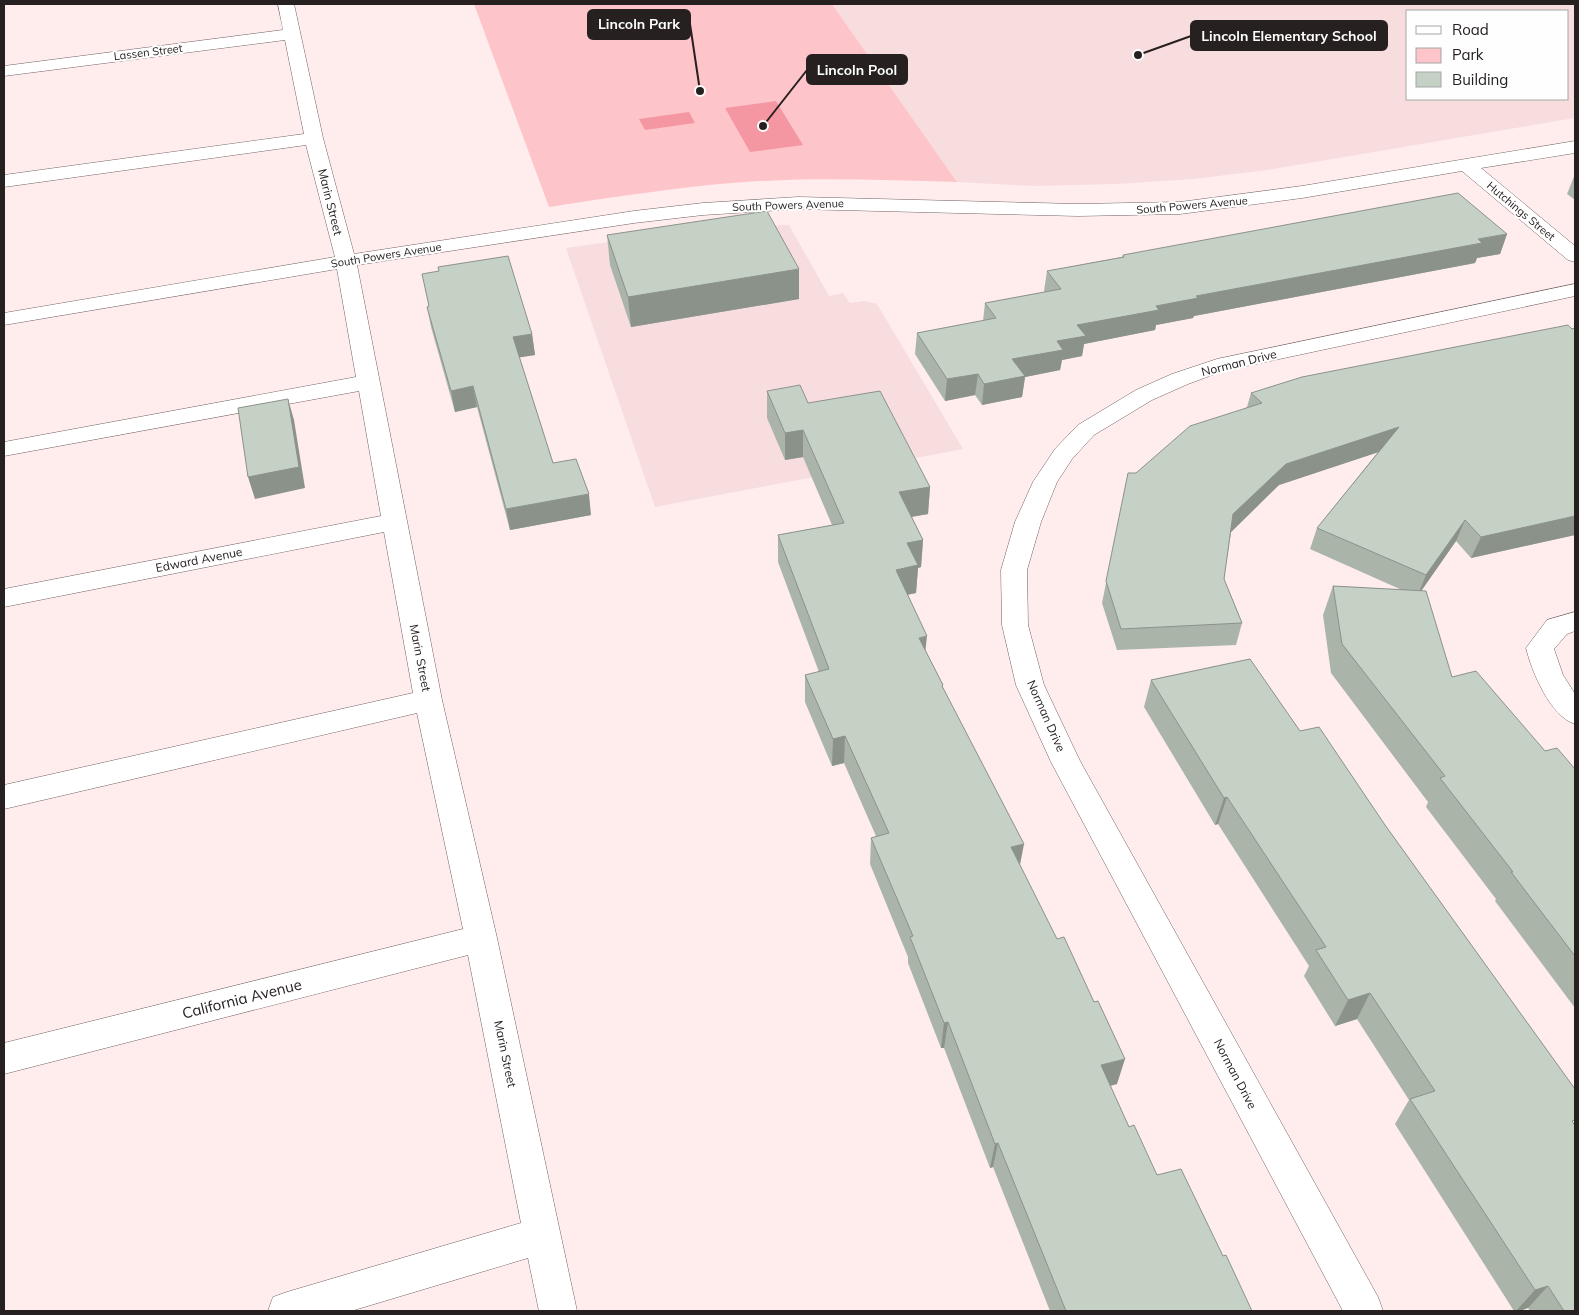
<svg xmlns="http://www.w3.org/2000/svg" width="1579" height="1315" viewBox="0 0 1579 1315" font-family="Mulish,sans-serif">
  <style>
    .built { fill: #f8dddf; fill-rule: evenodd }
    .green { fill: #fdc4c9 }
    .water { fill: #f597a2 }
    .lines { fill: none; stroke-linecap: round; stroke-linejoin: round }
    .minor-casing { stroke: #726263; stroke-width: 1 }
    .minor { fill: #fff; fill-rule: evenodd }
    .wall { fill: #aab4a9 }
    .shaded-wall { fill: #8b928a }
    .building { fill: #c6d1c5; stroke: #8b928a }
    .labels { text-anchor: middle; stroke-width: 4; stroke-linejoin: round; paint-order: stroke }
    .far-street-label { font-size: 11px; fill: #262020; stroke: #fefefe }
    .street-label { font-size: 12px; fill: #262020; stroke: #fefefe }
    .near-street-label { font-size: 15px; fill: #262020; stroke: #fefefe }
    .leader { fill: none; stroke: #262020; stroke-width: 2 }
    .callout-dot { fill: #262020; stroke: #fefefe; stroke-width: 2 }
    .callout { fill: #262020; stroke: #262020; stroke-width: 2 }
    .callout-label { font-size: 14px; text-anchor: middle; font-weight: bold; fill: #fff }
  </style>
  <rect width="100%" height="100%" fill="#ffeced"/>
  <!-- built -->
  <path class="built" d="M832,4h743v114l-308,52 -73,9 -79,5 -80,2 -78,-4zM1408,11h160v88h-160z
    M789,225l40,71 14,-3 7,10 14,-2 13,3 86,145 -308,58 -89,-259 77,-11 105,-11z"/>
  <!-- green -->
  <path class="green" d="M474,4h358l125,178c-71,-2 -142,-5 -213,0 -66,5 -130,15 -195,25z"/>
  <!-- water -->
  <path class="water" d="M776,101l27,44 -53,7 -25,-44z
    M689,112l6,11 -50,7 -6,-11z"/>
  <g class="lines">
    <defs>
      <path id="minor" d="M278,4h16l29,134 31,116 280,-43 69,-8 95,-6 280,7 102,-2 122,-16 273,-45v12l-94,15 94,78v16l-7,-2 -106,-89 -160,27 -122,16 -102,2 -280,-7 -95,6 -69,8 -277,42 85,435 55,238 80,373h-38l-11,-53 -177,53h-83l5,-14 14,-5 234,-69 -53,-268 -464,119v-31l459,-114 -46,-216 -413,96v-24l409,-92 -29,-161 -380,75v-18l377,-73 -22,-125 -355,65v-14l352,-65 -19,-108 -333,56v-12l331,-56 -29,-112 -302,42v-12l300,-41 -19,-94 -281,36v-10l279,-36z
        M1575,284v12l-352,75 -35,13 -36,16 -58,35 -22,24 -15,23 -16,40 -14,48 1,55 16,60 36,76 298,536 5,14h-40l-292,-549 -35,-77 -14,-60 -1,-55 14,-48 18,-40 22,-33 23,-24 58,-35 36,-16 45,-15z
        M1575,612v19l-8,3 -13,15 9,26 12,19v30c-25,-8 -43,-52 -49,-76l21,-28z"/>
    </defs>
    <!-- minor casing -->
    <use href="#minor" class="minor-casing"/>
    <!-- minor -->
    <use href="#minor" class="minor"/>
  </g>
  <!-- wall -->
  <path class="wall" d="M1575,174v26l-8,-6z
    M1507,234l-7,20 -23,4 -2,5 -281,53 -1,2 -37,7 -1,5 -71,14 -2,12 -20,4 -2,10 -35,7 -3,20 -40,8 -7,-10 -30,6 -30,-47 2,-21 66,-12 2,-18 60,-11 -1,-1 3,-20 75,-14 1,-2z
    M607,235l192,34v30l-168,28 -21,-62z
    M422,274l110,60 3,21 -16,2 34,106 38,52 -81,15 -33,-123 -22,5 -24,-85 -4,-20 2,-1z
    M1575,328v207l-104,23 -15,-17 -35,50 31,86 93,74 30,18v239l-80,-107 1,-2 -70,-92 2,-5 -97,-129 -8,-58 10,-29 69,4 -92,-41 7,-21 61,-76 -99,33 -48,47 -7,47 18,44 -6,22 -119,5 -15,-47 26,-130h8l111,-66 4,-14z
    M767,391l41,12 122,84 -2,27 -16,3 11,23 -2,27 -3,1 -2,25 -9,2 18,55 18,35v3l77,177 97,219 -7,2 19,41 28,48 66,81 29,55h-202l-57,-144 -3,1 -46,-120h-3l-33,-85v-6l-38,-93 1,-26 5,-2 -32,-73 -12,3 -27,-64v-27l14,-3 -41,-110v-27l54,-10 -29,-68 -18,3 -18,-42z
    M1250,659l325,652h-45l-2,-3 -9,3h-5l-119,-187 14,-24 -52,-81 -22,7 -31,-50 5,-10 -91,-142 -3,1 -71,-118 7,-27z"/>
  <!-- shaded-wall -->
  <path class="shaded-wall" d="M1507,234l-7,20 -23,4 -2,5 -281,53 -1,2 -37,7 -1,5 -71,14 -2,12 -20,4 -2,10 -35,7 -3,20 -40,8 2,-21 28,-25 45,-18 20,-16 119,-29z
    M799,269v30l-168,28 -3,-30z
    M532,334l3,21 -19,3 -3,-21z
    M978,374l-3,21 -30,6 2,-22z
    M473,386l4,21 -22,5 -4,-21z
    M288,399l6,21 11,68 -50,11 -7,-22z
    M1399,427l-8,21 -112,37 -52,51 6,-22 53,-50z
    M803,430v27l-18,3v-27z
    M930,487l-2,27 -30,5 1,-27z
    M589,494l2,21 -81,15 -4,-21z
    M1575,516v19l-104,23 10,-21z
    M1465,520l-9,21 -39,56 9,-22z
    M923,540l-2,27 -3,1 -2,25 -22,4 2,-27 11,-27z
    M927,636l-3,28 -5,-26z
    M845,736l-1,27 -12,3 1,-27z
    M1227,797l-9,27 -3,1 9,-27z
    M1024,844l-5,26 -8,-23z
    M1370,993l-13,26 -22,7 13,-26z
    M948,1022l-4,26h-3l3,-25z
    M1125,1059l-8,25 -23,6 7,-25z
    M998,1143l-5,24 -3,1 5,-24z
    M1548,1286l-20,22 -9,3h-3l19,-21z"/>
  <!-- building -->
  <path class="building" d="M1458,193l49,41 -29,5 4,4 -286,53 2,2 -42,8 3,4 -82,15 9,11 -29,5 6,9 -51,9 13,17 -41,8 -6,-10 -31,5 -30,-46 79,-15 -11,-15 76,-14 -14,-18 77,-14 -1,-2z
    M767,211l32,58 -171,28 -21,-62z
    M508,256l24,78 -19,3 40,126 23,-4 13,35 -83,15 -33,-123 -22,5 -24,-84 2,-1 -7,-32 17,-3 -1,-4z
    M1568,325l4,4 3,-1v188l-94,21 -16,-17 -39,55 -109,-47 82,-101 -113,37 -53,50 -9,65 18,44 -121,6 -15,-48 22,-108h8l54,-47 72,-23 -11,-10 51,-16z
    M800,385l8,18 72,-12 50,96 -31,5 24,48 -16,3 11,22 -22,5 31,66 -8,2 24,47 -1,1 82,158 -13,3 46,92 7,-2 30,65 4,-1 27,58 -24,6 28,62 5,-2 23,50 24,-6 42,87 3,-1 26,56h-186l-68,-168 -3,1 -47,-122 -4,1 -34,-86 3,-1 -42,-98 18,-5 -44,-97 -12,3 -28,-64 24,-6 -51,-134 66,-12 -41,-93 -18,3 -18,-42z
    M288,399l11,68 -51,10 -10,-69z
    M1333,586l93,5 26,86 24,-6 69,80 12,-3 18,21v187l-64,-84h2l-73,-94 5,-2 -103,-132z
    M1250,659l50,72 19,-4 66,98 190,264v31l-3,1 3,5v185h-11l-16,-25 -13,4 -125,-191 25,-8 -65,-98 -22,7 -32,-50 10,-3 -99,-150 -3,1 -73,-118z"/>
  <g class="labels">
    <!-- far-street labels -->
    <g class="far-street-label">
      <text transform="translate(148 52) rotate(-7)" y="4">Lassen Street</text>
      <text transform="translate(788 205) rotate(-2)" y="4">South Powers Avenue</text>
      <text transform="translate(1192 205) rotate(-5)" y="4">South Powers Avenue</text>
      <text transform="translate(1521 211) rotate(40)" y="4">Hutchings Street</text>
      <text transform="translate(386 255) rotate(-9)" y="4">South Powers Avenue</text>
    </g>
    <!-- street labels -->
    <g class="street-label">
      <text transform="translate(330 202) rotate(76)" y="4">Marin Street</text>
      <text transform="translate(1239 363) rotate(-14)" y="4">Norman Drive</text>
      <text transform="translate(199 560) rotate(-11)" y="4">Edward Avenue</text>
      <text transform="translate(420 658) rotate(79)" y="4">Marin Street</text>
      <text transform="translate(1046 716) rotate(66)" y="4">Norman Drive</text>
      <text transform="translate(505 1054) rotate(78)" y="4">Marin Street</text>
      <text transform="translate(1235 1074) rotate(62)" y="4">Norman Drive</text>
    </g>
    <!-- near-street labels -->
    <g class="near-street-label">
      <text transform="translate(242 999) rotate(-14)" y="5">California Avenue</text>
    </g>
  </g>
  <!-- callouts -->
  <path class="leader" d="M700 91L690 24M1138 55L1191 36M763 126L807 70"/>
  <g class="callout-dot">
    <circle cx="700" cy="91" r="5"/>
    <circle cx="1138" cy="55" r="5"/>
    <circle cx="763" cy="126" r="5"/>
  </g>
  <g class="callout">
    <rect x="588" y="10" width="102" height="29" rx="5"/>
    <rect x="1191" y="21" width="196" height="29" rx="5"/>
    <rect x="807" y="55" width="100" height="29" rx="5"/>
  </g>
  <g class="callout-label">
    <text x="639" y="29">Lincoln Park</text>
    <text x="1289" y="41">Lincoln Elementary School</text>
    <text x="857" y="75">Lincoln Pool</text>
  </g>
  <!-- border -->
  <rect width="1579" height="1315" fill="none" stroke="#262020" stroke-width="10"/>
  <!-- legend -->
  <rect x="1406" y="10" width="162" height="90" fill="#fefefe" stroke="#a8a5a5"/>
  <rect x="1416" y="26" width="25" height="8" fill="#ffffff" stroke="#a8a5a5"/>
  <text x="1452" y="35" font-size="15" fill="#262020">Road</text>
  <rect x="1416" y="48" width="25" height="15" fill="#fdc4c9" stroke="#a8a5a5"/>
  <text x="1452" y="60" font-size="15" fill="#262020">Park</text>
  <rect x="1416" y="72" width="25" height="15" fill="#c6d1c5" stroke="#a8a5a5"/>
  <text x="1452" y="85" font-size="15" fill="#262020">Building</text>
</svg>
